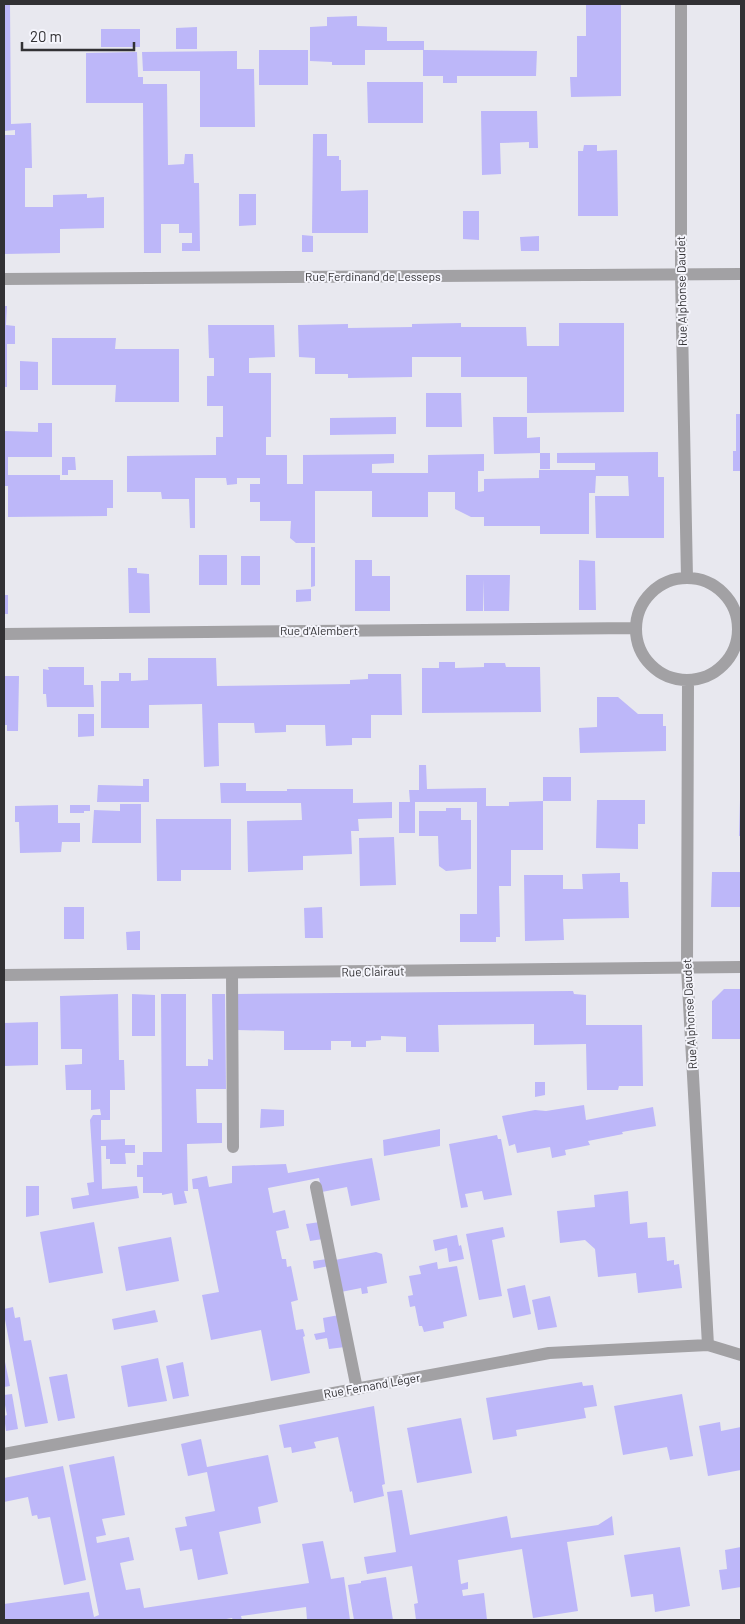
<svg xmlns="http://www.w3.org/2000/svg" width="745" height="1624" viewBox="0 0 745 1624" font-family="Barlow,sans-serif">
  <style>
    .building { fill: #bdb7f9 }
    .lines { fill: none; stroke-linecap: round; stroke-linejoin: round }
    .service { stroke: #a2a1a4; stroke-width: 12 }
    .minor { stroke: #a2a1a4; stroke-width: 12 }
    .labels { text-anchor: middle; stroke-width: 4; stroke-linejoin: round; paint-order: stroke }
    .street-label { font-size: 12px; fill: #323134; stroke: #f5f5fc }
  </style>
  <rect width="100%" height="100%" fill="#e8e8ef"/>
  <!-- building -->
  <path class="building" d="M4,4h6l1,120 20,-1 1,45h-7v39h28v-12l34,-1v4l17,-1v31l-44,1v24l-56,1v-119h11v-5l-11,1z
    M586,4h35v92l-50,1 -1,-20h7v-41h9z
    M357,16v10l30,1v14h37v9l113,1 -1,25h-79v7h-14v-7h-20v-26h-58v15h-33v-3l-22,-1v-34l17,-1v-9z
    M197,27v22h-21v-21z
    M101,29h39v18h-39z
    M259,50h49v35h-49z
    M237,51v18h17l1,58h-55v-56h-57l-1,-19z
    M137,52l1,25h5v7h24l1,81 16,-1 1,-10h8l1,29h5l1,68h-18v-8h10v-10h-13v-9h-18v29h-17l-1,-150h-57v-50z
    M367,82h56v41h-55z
    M481,111h56l1,37h-9v-6l-29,1 1,31 -19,1z
    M313,134h14v22h12v4h2v31l27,-1v43h-56z
    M584,145h13v6l20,-1 1,66h-40v-65h5z
    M239,194h17v31l-17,1z
    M463,211h16v29l-16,-1z
    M302,235l11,1v16h-11z
    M539,236v15h-18l-1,-14z
    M4,306h3l-1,19 9,1v18h-8v43h-3z
    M461,323v4h65l1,19h32v-23h65v89l-97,1v-36h-66v-20h-49v20l-64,1v-4h-33v-16l-16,-1 -1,-32 50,-1v4l64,-1v-3z
    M208,325h66l1,32 -26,1v15h22v64h-5v18h21v29h16v-29l91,-1v9l-22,1v9h56v-18l56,-1v17h-6v21l6,-1v-12l55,-1v-8h56v-7h-38v-10l101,-1v25h6v61h-68l-1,-42h34l-1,-20h-32l-1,17h-6v41h-49v-8h-56v-9h-13l-16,-8v-17h-27v25h-56v-26h-57v52h-19l-6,-5 1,-17h-31v-19h-10v-18h10v-6h-23v6l-10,1 -1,-7h-31v50h-5l-1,-29h-27l-1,-7h-34v-36l89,-1v-18h7v-31h-16v-30h7v-18h-5z
    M52,338h64l-1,11h64v53h-64l1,-17h-64z
    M20,361l18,1v28h-18z
    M426,393h35l1,34h-36z
    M736,414h5v57h-8v-20h3z
    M396,417v17l-66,1v-17z
    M493,417h34v21l13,-1v16l-46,1z
    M38,423h14v34h-44v18h52v5h53v28h-6v8l-99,1v-31h-4v-55l34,1z
    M540,453h10v16h-10z
    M62,457h13l1,13h-8v5h-6z
    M311,547h4v39l-4,1z
    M199,555h28v30h-28z
    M241,556h19v29h-19z
    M355,560h17v16h18v35h-35z
    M579,560l16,1 1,49h-17z
    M128,568h9v5l12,1 1,39h-21z
    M466,575h44l-1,36h-25l-1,-32v32h-17z
    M311,589v12l-15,1v-12z
    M4,595h4v19h-4z
    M148,658h68l1,28 133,-2v-4l18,-1v-5h33l1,41h-31v23h-19v7l-26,1 -1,-21h-39v7l-31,1 -1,-10h-36l1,43 -15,1 -2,-63 -53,1v23h-48v-47h18v-8h12v8l17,-1z
    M439,662h16v6l29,-1v-4h21l1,4h34l1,45 -119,1v-45h17z
    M48,667h36v18h9l1,22h-47l-1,-13h-3v-25l6,1z
    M4,676h15l-1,55h-11v-6h-3z
    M597,697h21l20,17h25v12h3v25l-86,2 -1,-25 18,-1z
    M78,714h16v22l-16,1z
    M419,765h7l1,24 59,-1v18h23v-4l34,-1v49h-32v36h-12l1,51h-4v5h-36v-28h17v-112h-62v31h-16v-31h11l-1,-12h10z
    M543,777h28v24h-28z
    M143,779h6v23h-52l1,-17 45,1z
    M220,783h26v8h41v-2h66v14l39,-1v16l-34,1 1,12h-8l1,23 -49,2v14l-55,2 -1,-51 55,-1 -1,-17h-80z
    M597,800h48v24h-7v25l-42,-1z
    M740,800h1v36h-2z
    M120,804h21v39h-49l2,-33 26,1z
    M58,805v18h22v19h-18l-1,10 -41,1 -1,-31h-4v-16z
    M70,805h20v6h-6v2h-14z
    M446,808h15v12h10v49l-25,2 -7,-5 -1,-30h-19v-25h27z
    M156,819h75v51h-50v11h-24z
    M394,837l2,48 -36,1 -1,-48z
    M712,872h29v35h-30z
    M620,873v9h8l1,36 -66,1 1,21 -39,1 -1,-66h39v14h20l-1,-15z
    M64,907h20v32h-20z
    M322,907l1,31h-18l-1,-30z
    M140,931v19h-13l-1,-18z
    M724,989h17v50h-29v-38z
    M573,991l1,3 12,1v30h56l1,61h-24l-1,4h-31l-1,-46 -52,1v-21l-96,1 1,27h-33v-15l-25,-1v4l-15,1v6h-15v-6h-20v9h-47v-19l-47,-1v-36z
    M118,994l1,66h5l1,30h-15v30h-9v20l24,-1v6h10v8h-10l1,11h-16v-5h-4v-13h-5l1,43 35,-3 2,12 -66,11 -2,-11 18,-3 -2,-12 7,-1 -4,-62 3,-5h8l-1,-6 -9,1v-20h-25l-1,-25 17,-1v-15h-21l-1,-53z
    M132,994l23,1v41h-23z
    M161,994h25v72h22v-7l5,1 -1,-66h13l1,95h-30l1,34h25v20l-35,1 1,47h-4l3,12 -13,2 -2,-12 -10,2v-2h-19v-16h-6v-12h6v-13h19z
    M38,1022v43l-34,1v-43z
    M535,1082h10v13l-10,2z
    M584,1105l2,15 67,-13 3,19 -34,6 1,2 -35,7 2,4 -25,5 1,5 -14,3 -2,-11 -33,6 -2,-9 -6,2 -7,-30 33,-6 11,1z
    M261,1109l23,1v16l-24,2z
    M440,1129v17l-56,10 -1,-16z
    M497,1135l1,4h3l11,56 -28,5 -2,-9 -17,3 3,13 -7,1 -12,-64z
    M372,1158l8,42 -29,6 -4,-19 -25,5 -3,-14 -51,10 5,25 12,-3 4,18 -13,3 6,28h4l1,8 4,-1 7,34 -7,2 5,28 7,-1 2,7 -2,1 7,36 -39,8 -10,-51 -50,10 -9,-45 17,-3 -21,-103h-5l-1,-10 15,-3 2,11 23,-4v-17l54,-2 2,9z
    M26,1186h13v29l-13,2z
    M628,1191l2,33 17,-2 1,16 17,-1 2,24 7,-1v5l5,-1 3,24 -44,5 -2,-20 -38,4 -3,-28 -10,-9 -25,3 -3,-32 38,-4 -1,-12z
    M94,1222l9,51 -54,10 -9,-51z
    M320,1222l3,17 -13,2 -4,-17z
    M503,1227l2,10 -13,3 10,56 -23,4 -13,-66z
    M457,1235l2,11 2,-1 3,14 -15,3 -2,-14 -12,3 -2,-11z
    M171,1237l8,44 -53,10 -8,-44z
    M376,1252l6,2 5,29 -20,4 1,6 -6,1 -1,-6 -20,4 -6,-32z
    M327,1259l2,7 -15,3 -1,-8z
    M437,1262l1,7 19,-3 10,50 -24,6 1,6 -20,4 -2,-6h-3l-4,-20 -5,1 -2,-11 5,-1 -4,-19 12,-2 -2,-8z
    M525,1285l6,29 -18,4 -6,-29z
    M550,1296l7,31 -19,3 -6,-30z
    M13,1307l2,11 5,-1 4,24 7,-1 17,83 -23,4 -21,-113v-5z
    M155,1310l3,12 -44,8 -2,-11z
    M339,1315l6,32 -16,2 -2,-11 -11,2 -2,-6 11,-2 -2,-14z
    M4,1357l6,29 -6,1z
    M158,1358l9,43 -39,6 -7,-41z
    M183,1362l6,34 -16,3 -7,-33z
    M67,1374l8,44 -17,3 -9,-44z
    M582,1382l1,4 10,-1 4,21 -13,2 2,10 -70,12 1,6 -24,4 -7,-42z
    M12,1394l6,35 -12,2 -2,-15 3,-1 -2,-10h-1v-10z
    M682,1394l11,62 -23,4 -3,-13 -44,8 -9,-49z
    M374,1406l11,78 -3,1 2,11 -30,7 -2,-12 -2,1 -12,-55 -24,5 2,6 -24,5 -1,-6 -7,1 -5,-23z
    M461,1418l11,55 -55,10 -10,-55z
    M720,1422l1,9 20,-4v43l-33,6 -9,-50z
    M201,1439l6,28 61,-12 10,47 -20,5 3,16 -42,9 9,42 -30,6 -6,-31 -12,2 -5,-23 12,-2 -2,-9 30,-6 -8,-39 -19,4 -7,-32z
    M114,1456l11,59 -23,4 4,16 -10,2 1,6 32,-6 5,23 -14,3 6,27 14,-2 4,20 165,-25 -7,-39 21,-3 8,38 13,-2 6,43h-43l-1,-13 -65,9 1,4h-9l-1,-2 -11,2h-217v-16l85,-12 5,25 5,-2 -30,-150z
    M63,1466l23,114 -22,5 -14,-68 -12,2 -1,-4 -5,1 -4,-19 -24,5v-24z
    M402,1490l8,45 97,-19 4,22 87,-13 14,-9 2,19 -47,7 11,69 -45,7 -11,-69 -64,11 3,24 7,-2v7l-6,1 1,6 21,-3 3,27h-71l-2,-16 4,-1 -6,-37 -45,8 -3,-17 32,-5 -9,-60z
    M680,1547l10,59 -35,6 -2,-18 -22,3 -7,-42z
    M741,1547v40l-19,3 -3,-20 8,-1 -2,-19z
    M386,1577l7,43h-39l-6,-35 13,-2v-2z"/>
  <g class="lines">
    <!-- service -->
    <path class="service" d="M232,974l1,173
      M316,1187l41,202"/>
    <!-- minor -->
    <path class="minor" d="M681,4v271l6,303
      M4,279l737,-5
      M636 629a51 51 0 1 1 102 0a51 51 0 1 1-102 0Z
      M4,634l630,-6
      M688,682l-1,286 21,377
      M4,975l737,-8
      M4,1454l545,-101 159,-8 33,10"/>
  </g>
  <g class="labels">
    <!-- street labels -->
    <g class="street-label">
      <text x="373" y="281">Rue Ferdinand de Lesseps</text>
      <text transform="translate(682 291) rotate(-91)" y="4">Rue Alphonse Daudet</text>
      <text x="319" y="635">Rue d'Alembert</text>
      <text transform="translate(373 972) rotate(-1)" y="4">Rue Clairaut</text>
      <text transform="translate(690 1014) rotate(-93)" y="4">Rue Alphonse Daudet</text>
      <text transform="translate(372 1386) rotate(-10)" y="4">Rue Fernand Léger</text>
    </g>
  </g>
  <!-- border -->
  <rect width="745" height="1624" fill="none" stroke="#323134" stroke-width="10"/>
  <!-- scale -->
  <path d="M22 42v8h112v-8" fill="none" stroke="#323134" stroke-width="2.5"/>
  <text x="30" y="42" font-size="15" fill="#323134" stroke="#f5f5fc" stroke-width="4" paint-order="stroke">20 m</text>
</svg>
